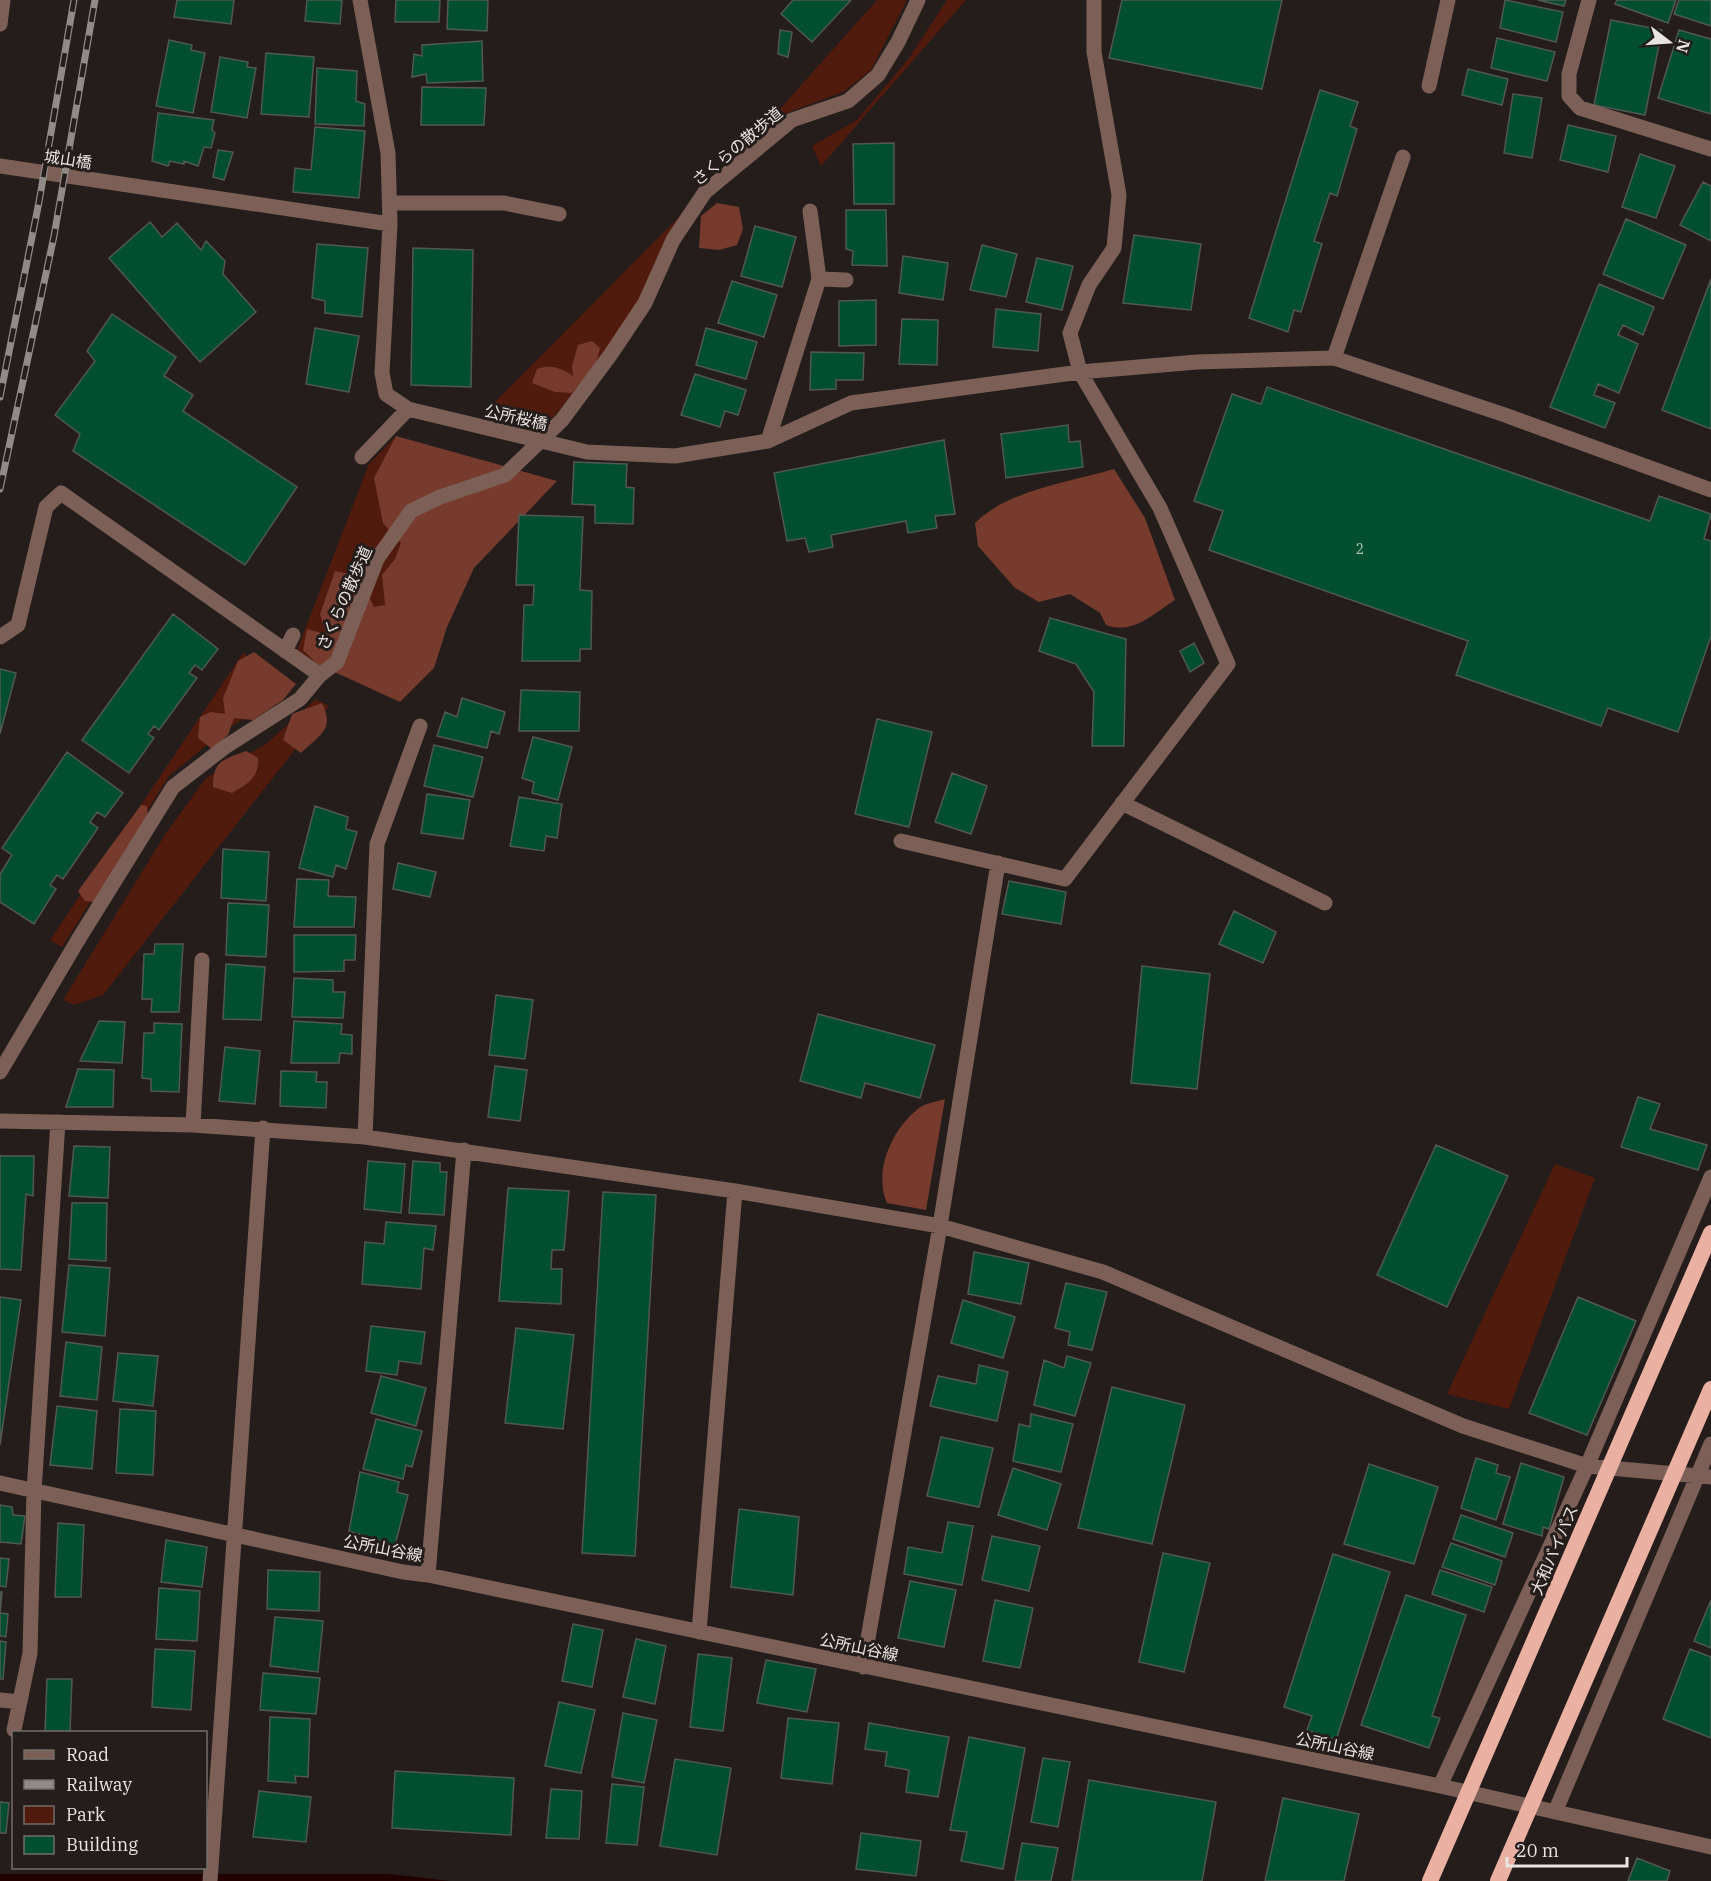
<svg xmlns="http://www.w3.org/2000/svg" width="1711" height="1881" viewBox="0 0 1711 1881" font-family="'IBM Plex Serif','Noto Sans JP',serif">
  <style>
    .green { fill: #501a0d }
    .forest { fill: #763b2d }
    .water { fill: #230000 }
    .building { fill: #024f2f; stroke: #515854; stroke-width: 1.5 }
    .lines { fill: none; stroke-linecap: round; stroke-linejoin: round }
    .service { stroke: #7c6058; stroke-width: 15 }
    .pedestrian { stroke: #7c6058; stroke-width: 15 }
    .minor { stroke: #7c6058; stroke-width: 15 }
    .trunk { stroke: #eab0a1; stroke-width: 16 }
    .rail-casing { stroke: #908b89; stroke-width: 7 }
    .rail { stroke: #241d1b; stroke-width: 4.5; stroke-dasharray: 14; stroke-linecap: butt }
    .labels { text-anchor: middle; stroke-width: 6; stroke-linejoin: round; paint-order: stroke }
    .number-label { font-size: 14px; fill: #afc0b6 }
    .street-label { font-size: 16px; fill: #e9e5e3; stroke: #241d1b }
  </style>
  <rect width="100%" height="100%" fill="#241d1b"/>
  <!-- green -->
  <path class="green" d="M877,0h30l-36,70 -28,22 -54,20 -59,53z
    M947,0h19l-145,166 -9,-20 45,-26 52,-62z
    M684,212l-20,30 -25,59 -37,56 -49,61 -60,-14z
    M396,436l-5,59 22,47 -16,60 -80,62 -20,-14 72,-186z
    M243,653l45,33 -19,17 -45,28 -55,45 -107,171 -12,-7z
    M316,699l13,7 -226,289 -29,10 -11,-5 103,-167 40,-55 60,-34z
    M1555,1164l40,14 -86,231 -62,-15z"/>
  <!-- forest -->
  <path class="forest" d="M717,203l22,4 4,22 -6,16 -18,5 -20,-2 2,-32z
    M592,341l8,7 -4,16 -24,29 -17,-1 -23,-9 5,-14c15,-5 24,-1 36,7l-1,-10 6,-21z
    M396,436l161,45 -83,87 -27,59 -13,41 -34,34 -83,-38 -14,-14 4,-21 19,5 -6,-20 15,-43 24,5 15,31 11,-2 -3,-30 13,-16 6,-16 -18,-20 -9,-45z
    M1114,469l31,49 30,82c-22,14 -42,35 -69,25l-6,-12 -30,-19 -31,8 -24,-14 -37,-42 -3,-23c33,-33 95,-41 139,-54z
    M254,652l42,32 -13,16 -30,20 -19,-2 -6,17 -16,14 -14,-11 2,-21 11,-5 14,2 -2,-16 15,-37z
    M322,703c13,27 -2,31 -21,50l-18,-13 9,-26z
    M246,751l12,7c1,20 -10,26 -26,35l-19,-6c0,-27 10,-27 33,-36z
    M141,805l6,1 1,9 -54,87 -9,-1 -7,-10z
    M945,1099l-19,111 -39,-7c-14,-32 5,-74 32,-95 6,-5 18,-6 26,-9z"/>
  <!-- water -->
  <path class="water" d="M0,1874h389l61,7h-450z"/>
  <!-- building -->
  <path class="building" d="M177,0h57l-3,24 -57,-7z
    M307,0h35l-2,24 -35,-3z
    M396,0h44l-1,22h-44z
    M448,0h40l-1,31 -40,-2z
    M793,0h58l-39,42 -31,-28z
    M1122,0h160l-20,89 -153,-31z
    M1505,0l58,12 -7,30 -56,-14z
    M1538,0h28l-2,6z
    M1617,0h59l-8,23 -53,-19z
    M1679,0h32v26l-37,-12z
    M1611,20l51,10 -17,85 -51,-10z
    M780,30l12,2 -4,25 -10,-3z
    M1679,30l32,9v75l-53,-16z
    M1497,38l58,14 -8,29 -56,-13z
    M169,40l23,5 -1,5 14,3 -12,60 -37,-7z
    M482,41l1,40 -56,2 -1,-9 -14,3 2,-23 8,2v-11z
    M266,53l48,4 -5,60 -48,-3z
    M220,57l28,5 -1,5 9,1 -9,50 -36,-6z
    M317,68l40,3 -1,30 9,3 -1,22 -49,-2z
    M1468,69l40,10 -6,26 -40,-10z
    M422,87l64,1 -2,37h-63z
    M1320,90l38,12 -8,24 7,3 -20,67 -7,-3 -16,48 8,3 -21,68 -7,-2 -6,22 -39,-14z
    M1513,94l29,4 -10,60 -28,-5z
    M158,113l56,7 -2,10 3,3 -4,15 -7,-1 -6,19 -14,-5v3l-14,-3 -2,5 -16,-5z
    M1568,125l48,11 -8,36 -48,-12z
    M315,127l50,4 -6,67 -66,-6 2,-24 16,2z
    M894,143v61h-40l-1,-60z
    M218,150l15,2 -9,28 -11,-3z
    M1640,154l35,12 -19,52 -34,-11z
    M1703,182l8,4v55l-31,-16z
    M846,210h40l1,56 -35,-1 1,-14 -7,-2z
    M1626,219l60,26 -23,54 -60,-25z
    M150,222l12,15 15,-14 24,27 5,-9 19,20 -2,13 33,38 -56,50 -91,-104z
    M755,226l41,11 -14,50 -41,-11z
    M1134,235l67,9 -10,66 -68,-7z
    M317,244l51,4 -6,69 -37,-4v-12l-13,-3z
    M982,245l35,9 -11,43 -36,-7z
    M413,248l60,2 -2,137 -60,-2z
    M903,256l45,7 -5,37 -44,-7z
    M1037,258l36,8 -11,44 -36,-8z
    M1711,279v150l-49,-19z
    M732,281l45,14 -13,42 -46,-14z
    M1599,284l55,23 -11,28 -20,-10 -5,10 20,9 -19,49 -21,-9 -4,11 21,8 -10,25 -55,-21z
    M876,300v45l-37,1v-45z
    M996,309l45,5 -3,37 -45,-4z
    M112,314l64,43 -12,19 29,19 -10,16 114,76 -52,78 -172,-114 7,-17 -25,-19 40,-54 -8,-10z
    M902,319l36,1 -1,45 -38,-1z
    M315,328l44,8 -10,56 -43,-8z
    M706,328l51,14 -11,37 -50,-14z
    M811,352l53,1 -1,27h-27v9l-26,1z
    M695,374l51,16 -8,25 -13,-4 -5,16 -39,-12z
    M1267,387l383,134 9,-25 52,18 -7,25 7,2v95l-33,96 -70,-24 -7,18 -145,-51 12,-34 -259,-91 14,-39 -29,-10 38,-107 29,10z
    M1068,425l1,17 11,-1 3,26 -77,11 -5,-44z
    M944,440l11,74 -20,2 2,12 -29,5 -2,-12 -75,14 2,12 -24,5 -4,-14 -18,3 -13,-68z
    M574,462l53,2 -1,23 8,1 -1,36 -38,-1v-18l-23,-1z
    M519,515l64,2 -3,73 12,1 -1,58h-11v12h-58l2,-56h9l1,-20h-18z
    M173,614l45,35 -16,21 -7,-5 -6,8 8,5 -38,52 -5,-4 -6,8 6,4 -25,35 -47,-33z
    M1050,618l76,21 -2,107h-32l2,-54 -18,-28 -37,-13z
    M1194,643l10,20 -14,9 -10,-21z
    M0,669l16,4 -16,61z
    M521,690l59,2 -1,39h-60z
    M462,698l43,14 -6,22 -8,-3 -4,17 -50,-12 8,-24 12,5z
    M877,719l55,13 -23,95 -54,-13z
    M533,737l39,10 -14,53 -26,-7 2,-11 -12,-4z
    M434,745l49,12 -10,40 -49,-11z
    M67,752l56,41 -18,24 -8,-5 -7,10 8,6 -35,51 -6,-4 -7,10 6,4 -22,35 -34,-22v-28l12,-19 -10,-7z
    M952,773l35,13 -16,48 -36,-12z
    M427,794l43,6 -7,39 -42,-6z
    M519,797l43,7 -5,34 -11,-2 -2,15 -34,-5z
    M315,806l33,11 -2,12 11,3 -11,37 -10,-4 -3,12 -34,-9z
    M223,849l46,3 -3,49 -45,-3z
    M398,863l38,9 -6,25 -37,-8z
    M297,879l32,1 -1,16 28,1 -2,30h-60z
    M1009,881l57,11 -5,32 -59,-10z
    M228,903l41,2 -3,52 -40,-2z
    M1234,911l42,21 -13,31 -44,-19z
    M294,935h62l-1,25h-11v11l-50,1z
    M155,944h28l-4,68h-28l1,-13h-10l2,-45h10z
    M226,964l39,3 -4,53 -38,-1z
    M1142,966l68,8 -13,115 -66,-6z
    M294,978l39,2v12h12l-2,26 -51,-1z
    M496,995l37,5 -8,59 -36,-4z
    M818,1014l117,31 -15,53 -55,-15 -4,15 -61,-17z
    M99,1021l26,1 -3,41 -42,-2z
    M294,1021l48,3 -1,10 11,1v19l-12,-1 -1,10h-48z
    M154,1023l28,1 -3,68 -28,-1v-12l-9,-1 2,-45h10z
    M225,1047l35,4 -5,53 -36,-3z
    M495,1066l32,4 -7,51 -32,-4z
    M78,1069l36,1 -1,37h-47z
    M281,1071l36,1 -1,10h11l-1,26 -46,-2z
    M1638,1097l22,7 -10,25 57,16 -9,25 -77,-23z
    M1436,1145l72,31 -61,131 -70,-32z
    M74,1146l36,1 -2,51 -39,-2z
    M0,1156h34l-1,40 -7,-2 -5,76 -21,-1z
    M368,1161l37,3 -4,49 -37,-4z
    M413,1161l27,2v9h7l-3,43 -35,-2z
    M508,1188l61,3 -5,59h-12l-1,19h11l-1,35 -62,-3z
    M603,1192l53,3 -21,361 -53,-3z
    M72,1203h35l-1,58 -37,-2z
    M386,1222l50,4 -3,24 -9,-2 -3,41 -59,-5 3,-42 19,2z
    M974,1252l55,11 -8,41 -53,-10z
    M69,1265l41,3 -5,68 -43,-4z
    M1066,1283l41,9 -15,58 -24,-5 2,-13 -15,-4z
    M0,1297l21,3 -21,145z
    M1578,1297l58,24 -49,114 -58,-22z
    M963,1300l52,17 -12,41 -52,-15z
    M371,1326l54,6 -4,32 -22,-3 -2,14 -31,-4z
    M516,1328l58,7 -11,94 -58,-6z
    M66,1342l36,5 -5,53 -37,-4z
    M118,1353l40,3 -5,50 -40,-5z
    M1067,1356l24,7 -16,53 -41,-11 10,-45 20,8z
    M979,1365l29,7 -11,49 -67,-15 8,-30 38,8z
    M381,1376l45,12 -10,38 -45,-13z
    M1112,1387l73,18 -33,139 -74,-16z
    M57,1406l40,5 -5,58 -42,-4z
    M120,1409l36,2 -3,64 -37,-2z
    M1031,1414l42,10 -12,48 -48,-11 6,-37 11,3z
    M376,1419l46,12 -10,36 -6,-2 -3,14 -40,-10z
    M941,1437l52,11 -14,59 -52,-11z
    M1476,1458l22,7 -2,8 14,4 -14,43 -35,-12z
    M1521,1463l43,14 -15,52 -6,-2 -1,9 -39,-12z
    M1369,1464l69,23 -24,77 -70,-20z
    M1013,1468l48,16 -14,46 -49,-15z
    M360,1472l39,10 -2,10 11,3 -13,50 -46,-14z
    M0,1505l12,2 1,8 12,1 -4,28 -21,-2z
    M739,1509l60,8 -6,78 -62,-8z
    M1461,1515l52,18 -8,24 -52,-18z
    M948,1522l25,4 -11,59 -58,-11 4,-27 34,6z
    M58,1523l26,2 -3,72h-26z
    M992,1536l48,10 -11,45 -47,-11z
    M166,1540l41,7 -5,40 -41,-5z
    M1451,1543l51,18 -7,24 -53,-18z
    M1163,1553l47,10 -26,109 -45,-10z
    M1333,1554l57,18 -54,168 -29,-10 5,-14 -28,-9z
    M0,1558l9,1 -3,28 -6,-1z
    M268,1570l52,2 -1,39 -52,-2z
    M1440,1570l52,17 -8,25 -52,-18z
    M910,1581l46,9 -12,57 -46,-9z
    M159,1588l41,3 -3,50 -41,-2z
    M0,1592h2l-2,21 8,1 -2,23 -6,-1z
    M1406,1595l60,20 -34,101 8,2 -11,30 -68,-23z
    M995,1600l38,8 -13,60 -37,-7z
    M1711,1600v48l-17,-7z
    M275,1617l48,4 -5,51 -48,-6z
    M573,1624l30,6 -11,57 -30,-6z
    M636,1639l30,7 -11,58 -32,-7z
    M0,1641l6,1 -3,37h-3z
    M155,1649l40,2 -4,59 -39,-3z
    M1690,1649l21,8v81l-48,-19z
    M698,1654l34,4 -9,73 -33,-4z
    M766,1660l50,9 -9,43 -50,-9z
    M263,1673l57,5 -4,36 -56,-4z
    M47,1679h25l-2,53h-25z
    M559,1702l36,8 -14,63 -36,-7z
    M623,1713l34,7 -13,63 -32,-6z
    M270,1717l40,2 -2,58 -13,-1 1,7 -28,-2z
    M788,1718l51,5 -7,61 -51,-6z
    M869,1723l80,14 -11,60 -32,-5 3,-22 -24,-4 2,-14 -22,-3z
    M969,1737l56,11 -22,121 -42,-8 6,-29 -17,-2z
    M1043,1758l27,4 -12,65 -27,-5z
    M675,1759l56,9 -14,87 -57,-9z
    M395,1771l119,7 -3,57 -119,-7z
    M1089,1780l127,22 -14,79h-130z
    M612,1784l32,3 -7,58 -31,-2z
    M551,1789l31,2 -3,48 -33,-1z
    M259,1791l52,6 -5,45 -53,-5z
    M1283,1798l76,16 -15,67h-79z
    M0,1802l9,1 -3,30h-6z
    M861,1833l60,8 -5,35 -60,-7z
    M1022,1843l36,5 -7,33h-36z
    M1637,1858l33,13 -3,10h-39z"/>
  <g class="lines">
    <!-- service -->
    <path class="service" d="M1334,358l69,-201
      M251,1299l12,-171"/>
    <!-- pedestrian -->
    <path class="pedestrian" d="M78,940l95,-153 52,-40 75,-48 20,-24 17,-13 40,-103 34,-48 29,-14 65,-22 57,-55 49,-66 34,-51 28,-63 32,-48 87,-72 56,-19 30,-26 20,-33 20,-42"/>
    <!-- minor -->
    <path class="minor" d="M360,0l28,153 2,71 -8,149 4,21 22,15 179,43 88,4 93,-15 83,-38 229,-31 117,-10 137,-4 171,57 206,75
      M1589,0l-20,74v22l11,12 131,41
      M0,24l3,-24
      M1429,86l19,-86
      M0,166l390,58
      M390,203h114l55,11
      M819,279l27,1
      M768,441l51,-162 -9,-68
      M362,457l46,-48
      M0,637l18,-12 28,-118 15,-14 259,182
      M285,651l8,-16
      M1122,803l203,100
      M901,841l164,38 163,-215 -68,-156 -80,-136 -10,-39 19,-48 25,-37 5,-53 -25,-143v-52
      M0,1072l78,-132
      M0,1121l193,4 172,12 370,54 205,35 163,46 360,154 124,40 124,11
      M193,1125l9,-165
      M365,1137l12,-293 43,-118
      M0,1483l403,89 25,3 1012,211 271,61
      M428,1575l36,-425
      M699,1632l36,-441
      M863,1667l77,-441 58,-363
      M0,1700l20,2
      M14,1730l16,-77 4,-162 24,-369
      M1440,1786l147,-320 124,-289
      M1555,1812l156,-368
      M210,1881l41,-582"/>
    <!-- trunk -->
    <path class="trunk" d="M1430,1881l281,-648
      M1498,1881l213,-492"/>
    <defs>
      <path id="rail" d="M0,397l39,-195 35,-202
        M0,489l54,-253 41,-236"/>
    </defs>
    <!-- rail casing -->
    <use href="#rail" class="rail-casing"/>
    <!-- rail -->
    <use href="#rail" class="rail"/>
  </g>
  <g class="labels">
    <!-- number labels -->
    <g class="number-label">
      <text x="1360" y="554">2</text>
    </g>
    <!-- street labels -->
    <g class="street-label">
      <text transform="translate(737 146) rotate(-40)" y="6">さくらの散歩道</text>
      <text transform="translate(68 159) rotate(9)" y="6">城山橋</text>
      <text transform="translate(516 417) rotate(13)" y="6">公所桜橋</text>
      <text transform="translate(344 598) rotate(-66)" y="6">さくらの散歩道</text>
      <text transform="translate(383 1548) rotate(11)" y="6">公所山谷線</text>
      <text transform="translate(1554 1550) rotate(-67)" y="6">大和バイパス</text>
      <text transform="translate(859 1647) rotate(12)" y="6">公所山谷線</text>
      <text transform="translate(1335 1746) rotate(12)" y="6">公所山谷線</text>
    </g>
  </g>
  <!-- legend -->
  <rect x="12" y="1731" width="195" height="138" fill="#241d1b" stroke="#736d6b" stroke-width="1.5"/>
  <rect x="24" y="1750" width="30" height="9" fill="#7c6058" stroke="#736d6b" stroke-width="1.5"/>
  <text x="66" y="1761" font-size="18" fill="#e9e5e3">Road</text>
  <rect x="24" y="1780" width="30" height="9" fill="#908b89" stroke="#736d6b" stroke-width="1.5"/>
  <text x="66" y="1791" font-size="18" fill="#e9e5e3">Railway</text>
  <rect x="24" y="1806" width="30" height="18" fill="#501a0d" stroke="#736d6b" stroke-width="1.5"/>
  <text x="66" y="1821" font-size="18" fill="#e9e5e3">Park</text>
  <rect x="24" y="1836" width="30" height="18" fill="#024f2f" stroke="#736d6b" stroke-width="1.5"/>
  <text x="66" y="1851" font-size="18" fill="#e9e5e3">Building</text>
  <!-- north arrow -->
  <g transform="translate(1669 42) rotate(107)" stroke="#241d1b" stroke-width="4.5" paint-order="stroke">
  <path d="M0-4.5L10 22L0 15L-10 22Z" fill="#e9e5e3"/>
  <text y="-9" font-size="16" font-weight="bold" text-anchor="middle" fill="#e9e5e3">N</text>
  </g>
  <!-- scale -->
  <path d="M1507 1857v9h120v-9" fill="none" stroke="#e9e5e3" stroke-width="3"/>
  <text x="1516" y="1857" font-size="18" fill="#e9e5e3" stroke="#241d1b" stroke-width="4.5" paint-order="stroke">20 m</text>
</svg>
